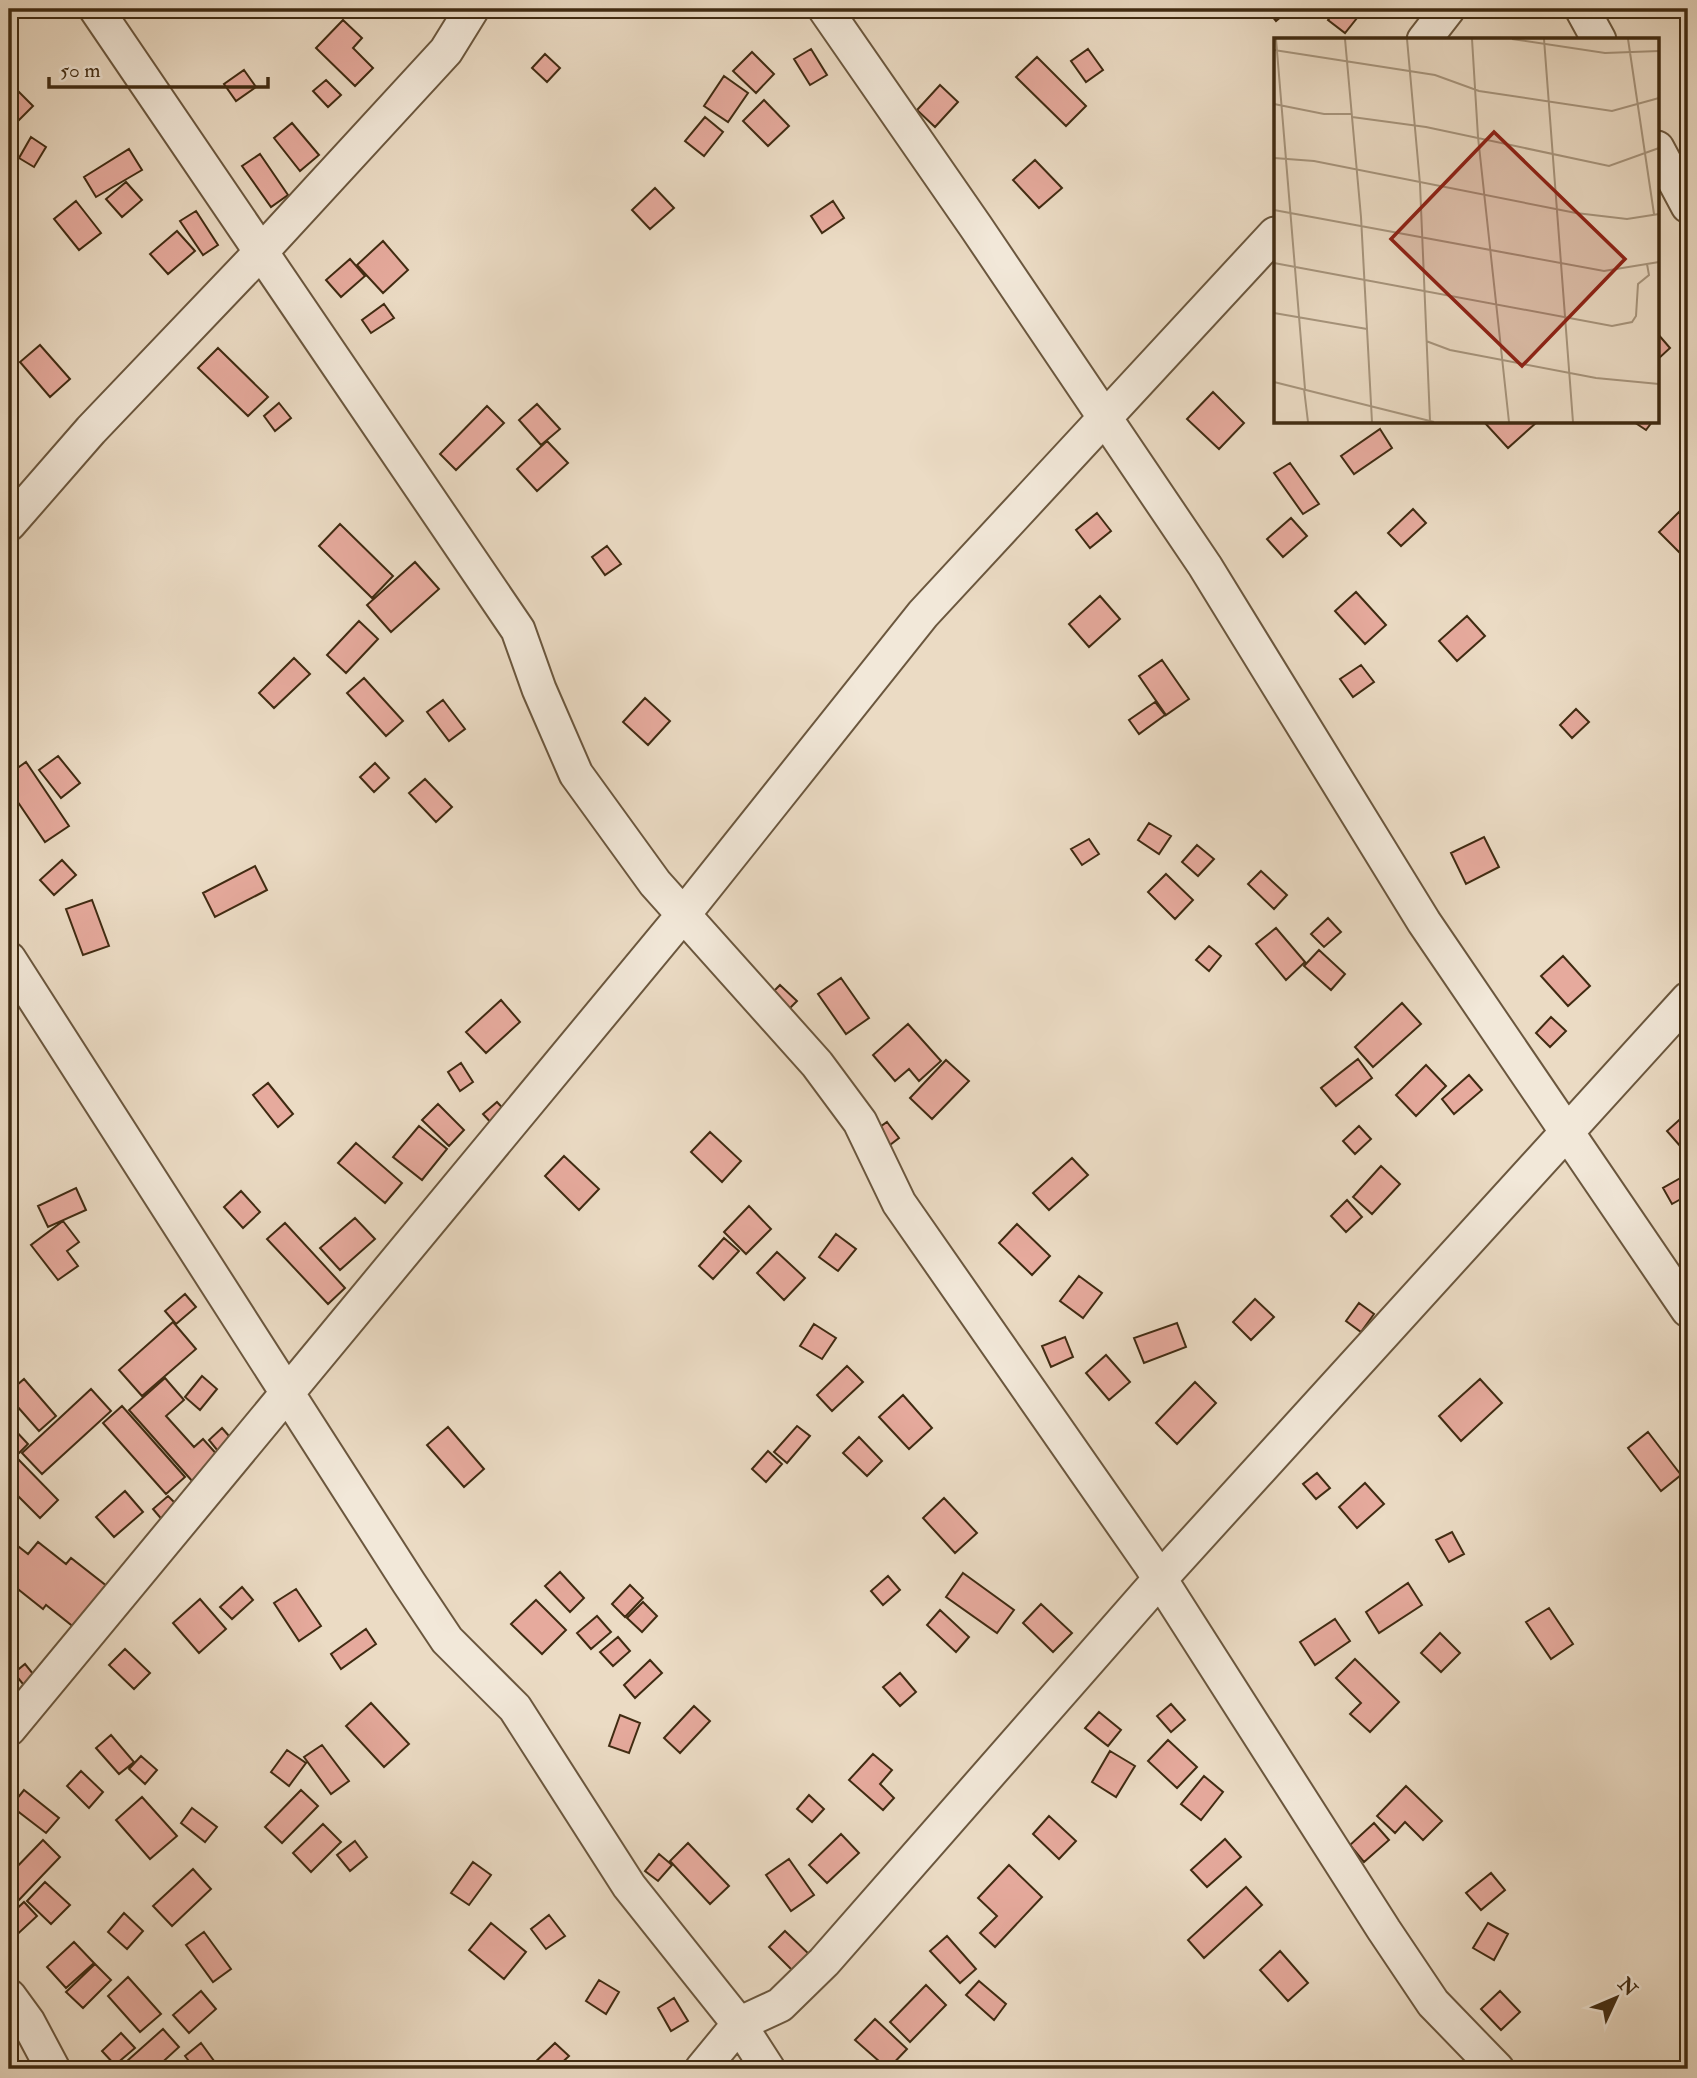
<svg xmlns="http://www.w3.org/2000/svg" width="1697" height="2078" viewBox="0 0 1697 2078" font-family="'IM FELL Double Pica',serif">
  <style>
    .building { fill: #e6aa9d; stroke: #402b12; stroke-width: 2 }
    .lines { fill: none; stroke-linecap: round; stroke-linejoin: round }
    .street-casing { stroke: #6b573e; stroke-width: 37 }
    .street { stroke: #f2e8d9; stroke-width: 33 }
    .inset-road { fill: none; stroke: #a7957d; stroke-width: 2 }
    .view { fill: #8f2418; fill-opacity: 0.15; stroke: #8f2418; stroke-width: 3.5 }
    .inset-edge { fill: none; stroke: #402b12; stroke-width: 3.5 }
  </style>
  <rect width="100%" height="100%" fill="#ebdbc4"/>
  <filter id="stains"><feTurbulence type="fractalNoise" baseFrequency=".00286" numOctaves="4"/><feColorMatrix values="0 0 0 0 .2 0 0 0 0 .09 0 0 0 0 .02 0 0 0 .5 -.17"/></filter>
  <radialGradient id="worn" r=".72"><stop offset=".6" stop-color="#630" stop-opacity="0"/><stop offset="1" stop-color="#630" stop-opacity=".3"/></radialGradient>
  <!-- building -->
  <path class="building" d="M1266,9h24l-14,12z
    M1337,9h19l5,4 -16,20 -17,-13z
    M343,20l19,18 -9,10 20,20 -18,18 -39,-38z
    M811,49l16,26 -17,10 -16,-26z
    M1088,49l15,21 -17,12 -15,-21z
    M752,52l22,22 -18,19 -23,-22z
    M545,54l15,14 -13,14 -15,-14z
    M1037,57l49,49 -20,20 -50,-49z
    M244,70l12,17 -20,14 -12,-17z
    M724,76l24,17 -20,29 -24,-16z
    M326,80l15,15 -13,12 -15,-16z
    M9,82l24,24 -19,19 -5,-5z
    M940,85l18,17 -23,25 -18,-17z
    M764,100l25,26 -21,20 -25,-25z
    M705,117l18,15 -19,24 -19,-15z
    M292,123l27,32 -19,16 -26,-33z
    M31,137l15,10 -12,20 -15,-9z
    M129,149l13,21 -46,27 -12,-20z
    M260,154l28,41 -17,12 -29,-41z
    M1035,160l27,28 -23,20 -26,-28z
    M126,182l16,18 -20,17 -16,-18z
    M655,188l19,20 -24,21 -18,-19z
    M76,201l25,32 -22,17 -25,-31z
    M833,201l11,17 -22,15 -11,-17z
    M196,211l22,34 -15,10 -23,-34z
    M177,231l18,20 -27,23 -18,-20z
    M383,241l25,29 -25,23 -26,-28z
    M350,259l15,17 -24,21 -15,-17z
    M384,304l10,14 -23,15 -9,-13z
    M1657,333l13,15 -13,12z
    M40,345l30,34 -20,18 -30,-35z
    M218,348l50,49 -20,19 -50,-48z
    M1213,392l31,31 -25,26 -32,-30z
    M279,403l12,15 -16,13 -11,-15z
    M537,404l23,25 -19,16 -22,-25z
    M487,406l17,17 -48,47 -16,-16z
    M1484,422h53l-29,26z
    M1634,422h18l-6,8z
    M1380,429l12,19 -38,26 -13,-18z
    M547,441l21,22 -31,28 -20,-22z
    M1290,463l29,41 -16,10 -29,-41z
    M1413,509l13,14 -25,23 -13,-13z
    M1679,512l9,9v40l-29,-29z
    M1097,513l14,18 -21,17 -14,-18z
    M1291,518l16,18 -24,21 -16,-18z
    M340,524l53,52 -21,22 -53,-52z
    M607,546l14,18 -16,11 -13,-18z
    M415,562l24,27 -48,43 -24,-27z
    M1356,592l30,33 -21,19 -30,-33z
    M1100,596l20,23 -31,28 -20,-23z
    M1467,616l18,20 -28,25 -18,-20z
    M359,621l19,18 -32,34 -19,-18z
    M294,658l16,16 -36,34 -15,-15z
    M1162,660l27,39 -23,16 -27,-39z
    M1361,665l13,17 -21,15 -13,-18z
    M364,678l39,43 -17,15 -39,-43z
    M645,698l25,23 -22,24 -25,-23z
    M443,700l22,29 -16,12 -22,-29z
    M1155,702l10,13 -26,19 -10,-14z
    M1576,709l13,13 -17,16 -12,-13z
    M58,756l22,27 -19,15 -22,-28z
    M26,762l43,64 -24,16 -36,-53v-15z
    M375,763l14,15 -15,14 -14,-15z
    M425,779l27,28 -16,15 -27,-29z
    M1149,823l22,13 -12,18 -21,-14z
    M1484,837l15,30 -33,17 -15,-31z
    M1089,839l10,15 -17,11 -11,-16z
    M1197,845l17,14 -16,17 -16,-14z
    M62,860l14,15 -22,20 -14,-15z
    M255,866l12,24 -52,27 -12,-24z
    M1261,871l26,24 -13,14 -26,-25z
    M1166,874l27,26 -18,19 -27,-27z
    M92,900l17,46 -26,9 -17,-46z
    M1328,918l13,14 -17,15 -13,-13z
    M1276,928l29,34 -19,18 -30,-36z
    M1209,946l12,10 -12,15 -13,-11z
    M1319,950l26,24 -14,16 -27,-24z
    M1563,956l27,30 -22,20 -27,-30z
    M841,978l28,40 -23,16 -28,-40z
    M780,985l17,16 -13,13 -17,-16z
    M501,1000l19,22 -34,31 -20,-21z
    M1402,1003l19,21 -48,43 -18,-20z
    M1551,1017l15,14 -16,16 -14,-14z
    M908,1024l33,37 -22,20 -10,-12 -14,12 -22,-26z
    M1358,1059l14,19 -36,28 -15,-18z
    M946,1060l23,21 -37,38 -22,-21z
    M461,1063l12,19 -13,9 -12,-19z
    M1426,1065l20,21 -30,30 -20,-21z
    M1469,1075l13,15 -28,24 -12,-15z
    M268,1083l25,31 -15,13 -25,-32z
    M497,1102l12,13 -14,12 -12,-13z
    M438,1104l26,26 -15,16 -27,-26z
    M1688,1112v43l-21,-24z
    M887,1122l12,16 -17,13 -12,-17z
    M419,1126l28,23 -25,31 -29,-23z
    M1359,1126l12,13 -16,15 -12,-13z
    M710,1132l31,29 -19,21 -31,-30z
    M356,1143l46,40 -17,20 -47,-40z
    M564,1156l35,33 -20,21 -34,-34z
    M1072,1158l16,17 -39,35 -16,-17z
    M1381,1166l19,18 -28,30 -19,-17z
    M1684,1176l4,7v12l-16,9 -9,-16z
    M76,1188l10,22 -38,17 -10,-21z
    M241,1191l19,21 -17,16 -19,-21z
    M1347,1200l15,17 -16,15 -15,-16z
    M749,1206l22,23 -25,25 -22,-22z
    M355,1218l20,21 -35,31 -20,-22z
    M63,1221l16,21 -12,9 11,15 -20,14 -27,-35z
    M285,1223l60,65 -17,16 -61,-65z
    M1017,1224l33,32 -18,19 -33,-32z
    M836,1234l20,15 -18,22 -19,-14z
    M724,1238l15,13 -26,28 -14,-13z
    M777,1252l28,26 -21,22 -27,-27z
    M1079,1276l23,17 -19,25 -23,-17z
    M185,1294l11,13 -20,17 -11,-13z
    M1255,1299l19,18 -23,23 -18,-18z
    M1359,1303l15,11 -13,18 -15,-11z
    M173,1322l23,27 -54,47 -23,-26z
    M1177,1323l9,24 -42,16 -10,-25z
    M814,1324l22,14 -14,21 -22,-13z
    M1065,1337l8,20 -22,10 -9,-21z
    M1106,1355l24,27 -21,18 -23,-27z
    M847,1366l16,16 -31,29 -15,-16z
    M202,1376l15,13 -17,21 -15,-13z
    M165,1378l19,22 -18,16 28,31 9,-8 17,19 -27,24 -64,-72z
    M24,1379l32,37 -17,15 -30,-34v-5z
    M1480,1379l22,24 -41,38 -22,-25z
    M1195,1382l21,21 -39,41 -21,-21z
    M91,1389l20,22 -69,63 -20,-21z
    M903,1395l29,33 -23,21 -30,-32z
    M122,1406l63,71 -19,17 -63,-71z
    M797,1426l13,10 -23,27 -13,-11z
    M448,1427l36,42 -20,18 -37,-42z
    M13,1428l15,16 -19,19v-32z
    M222,1428l14,16 -14,12 -13,-16z
    M1648,1432l33,43 -20,16 -33,-43z
    M859,1437l23,24 -15,15 -24,-23z
    M768,1451l14,13 -16,18 -14,-13z
    M17,1458l41,42 -18,18 -31,-31v-20z
    M1317,1473l13,15 -14,11 -13,-15z
    M1365,1483l19,21 -27,24 -18,-21z
    M125,1491l18,21 -29,25 -18,-20z
    M168,1496l12,12 -16,14 -11,-13z
    M944,1498l33,35 -22,20 -32,-35z
    M1452,1532l12,22 -15,8 -13,-22z
    M9,1539l19,15 10,-12 28,22 5,-6 37,29 -33,41 -29,-23 -3,4 -34,-27z
    M560,1572l24,26 -14,14 -25,-26z
    M963,1573l51,37 -17,23 -51,-36z
    M888,1576l12,14 -17,15 -12,-14z
    M1408,1583l14,22 -43,28 -13,-21z
    M630,1585l13,13 -18,19 -13,-13z
    M242,1587l11,13 -21,19 -12,-12z
    M296,1589l25,37 -22,15 -25,-38z
    M200,1599l26,30 -27,24 -26,-30z
    M536,1600l30,30 -24,24 -31,-30z
    M643,1602l14,14 -15,16 -15,-14z
    M1041,1604l31,29 -19,19 -30,-29z
    M1549,1608l24,36 -22,15 -25,-37z
    M940,1610l29,27 -13,15 -29,-27z
    M597,1616l14,16 -20,17 -14,-16z
    M1335,1619l15,22 -35,24 -15,-23z
    M366,1629l10,15 -35,25 -10,-15z
    M1440,1633l20,20 -19,19 -20,-19z
    M618,1637l12,14 -17,15 -13,-14z
    M125,1649l25,24 -16,16 -25,-24z
    M1355,1659l44,43 -29,30 -20,-18 11,-11 -25,-25z
    M650,1660l12,13 -27,25 -11,-13z
    M25,1664l13,16 -11,9 -13,-16z
    M900,1673l16,19 -16,14 -17,-19z
    M371,1703l38,41 -25,23 -38,-41z
    M1171,1704l14,16 -14,12 -14,-16z
    M694,1706l16,15 -30,32 -16,-15z
    M1099,1712l22,18 -13,16 -23,-18z
    M620,1715l20,8 -11,30 -20,-7z
    M111,1735l23,27 -15,12 -23,-26z
    M1168,1740l29,27 -20,21 -29,-27z
    M322,1745l27,36 -18,13 -27,-37z
    M287,1750l19,13 -17,23 -18,-14z
    M1110,1751l25,15 -19,31 -24,-15z
    M873,1754l19,16 -12,14 14,14 -11,12 -34,-30z
    M141,1756l16,14 -12,14 -16,-15z
    M81,1771l22,21 -14,16 -22,-22z
    M1204,1776l19,16 -22,28 -20,-16z
    M1406,1786l36,35 -19,19 -18,-18 -10,11 -18,-17z
    M24,1790l35,28 -13,15 -35,-27z
    M301,1790l17,16 -36,37 -17,-16z
    M809,1795l15,14 -12,13 -15,-13z
    M142,1797l35,39 -27,23 -34,-39z
    M192,1808l25,19 -12,15 -24,-19z
    M1049,1816l27,25 -17,18 -26,-25z
    M1374,1823l15,17 -25,22 -14,-17z
    M323,1824l18,18 -30,30 -18,-19z
    M841,1834l18,19 -32,30 -18,-18z
    M1225,1839l16,18 -34,30 -16,-17z
    M43,1840l17,17 -43,45 -8,-8v-19z
    M355,1841l12,16 -17,14 -13,-16z
    M688,1843l41,43 -19,18 -40,-43z
    M659,1854l13,11 -14,16 -13,-10z
    M789,1859l25,36 -23,16 -25,-36z
    M473,1862l18,13 -22,30 -18,-12z
    M1009,1865l33,32 -47,50 -15,-14 17,-17 -19,-18z
    M193,1869l18,20 -39,37 -19,-20z
    M1491,1873l14,17 -24,20 -15,-17z
    M45,1882l25,23 -19,19 -24,-23z
    M1246,1887l16,18 -58,53 -16,-18z
    M24,1902l13,14 -28,26v-26z
    M124,1913l19,18 -16,18 -19,-17z
    M549,1915l16,21 -19,13 -15,-20z
    M491,1923l35,29 -22,27 -35,-29z
    M1488,1923l20,11 -14,26 -21,-12z
    M785,1931l27,26 -16,17 -27,-27z
    M204,1932l27,37 -18,13 -27,-37z
    M947,1936l29,33 -16,14 -30,-32z
    M74,1942l20,21 -28,25 -19,-21z
    M1280,1951l28,32 -20,18 -28,-31z
    M95,1964l16,16 -28,28 -17,-16z
    M128,1977l33,37 -21,18 -32,-36z
    M599,1980l20,12 -13,22 -20,-13z
    M979,1981l27,23 -12,16 -28,-25z
    M926,1985l20,20 -36,37 -20,-20z
    M201,1991l15,18 -27,24 -16,-18z
    M1500,1991l20,21 -19,18 -20,-21z
    M674,1998l14,23 -17,10 -13,-23z
    M875,2019l32,30 -19,20 -33,-29z
    M163,2029l16,18 -24,22h-37z
    M121,2033l14,15 -20,17 -13,-14z
    M201,2043l16,22 -6,4h-16l-10,-13z
    M555,2043l14,13 -14,13h-27z
    M184,2061l7,8h-18z"/>
  <g class="lines">
    <defs>
      <path id="street" d="M96,9l422,621 21,59 37,85 79,109 162,181 43,58 39,81 252,362 233,365 49,73 64,66
        M825,9l151,218 229,339 219,356 264,388
        M1582,9l17,31
        M1424,40l24,-31
        M1657,148l31,58
        M9,524l82,-94 169,-177 186,-202 26,-42
        M9,959l400,624 38,57 68,68 114,178 110,138 29,45
        M9,1729l674,-814 240,-301 352,-380
        M9,1996l19,26 25,47
        M702,2069l37,-45 41,-19 44,-43 336,-383 528,-580"/>
    </defs>
    <!-- street casing -->
    <use href="#street" class="street-casing"/>
    <!-- street -->
    <use href="#street" class="street"/>
  </g>
  <!-- overview -->
  <g transform="translate(1274 38)">
    <rect width="385" height="385" fill="#ebdbc4"/>
    <path class="inset-road" d="M2,1l29,350M71,1l16,178 11,205M133,1l13,145 10,237M198,1l6,98 31,285M238,1l93,14 54,-2M270,1l29,383M354,1l26,175M0,12l161,25 44,16 133,20 47,-13M0,66l50,10h27M78,79l74,10 183,39 50,-18M0,120l40,3 262,52 51,6 32,-5M0,172l330,61 55,-9M0,225l338,63 20,-4 4,-6 2,-32 11,-9 -2,-11M0,275l93,16M152,303l24,9 146,28 63,6M0,344l160,40M30,351l4,33"/>
    <path class="view" d="M220,94l131,127 -103,107 -131,-127z"/>
    <rect width="385" height="385" class="inset-edge"/>
  </g>
  <!-- margin -->
  <rect width="1697" height="2078" fill="none" stroke="#ebdbc4" stroke-width="35"/>
  <rect x="10" y="10" width="1676" height="2057" fill="none" stroke="#402b12" stroke-width="3.5"/>
  <rect x="18" y="18" width="1662" height="2043" fill="none" stroke="#402b12" stroke-width="2"/>
  <!-- north arrow -->
  <g transform="translate(1616 1998) rotate(46)" stroke="#f2e8d9" stroke-width="5" paint-order="stroke">
  <path d="M0-5L12 26L0 18L-12 26Z" fill="#402b12"/>
  <text y="-10" font-size="19" font-weight="bold" text-anchor="middle" fill="#402b12">N</text>
  </g>
  <!-- scale -->
  <path d="M49 77v10h219v-10" fill="none" stroke="#402b12" stroke-width="3.5"/>
  <text x="60" y="77" font-size="21" fill="#402b12" stroke="#f2e8d9" stroke-width="5" paint-order="stroke">50 m</text>
  <rect width="100%" height="100%" filter="url(#stains)"/>
  <rect width="100%" height="100%" fill="url(#worn)"/>
</svg>
